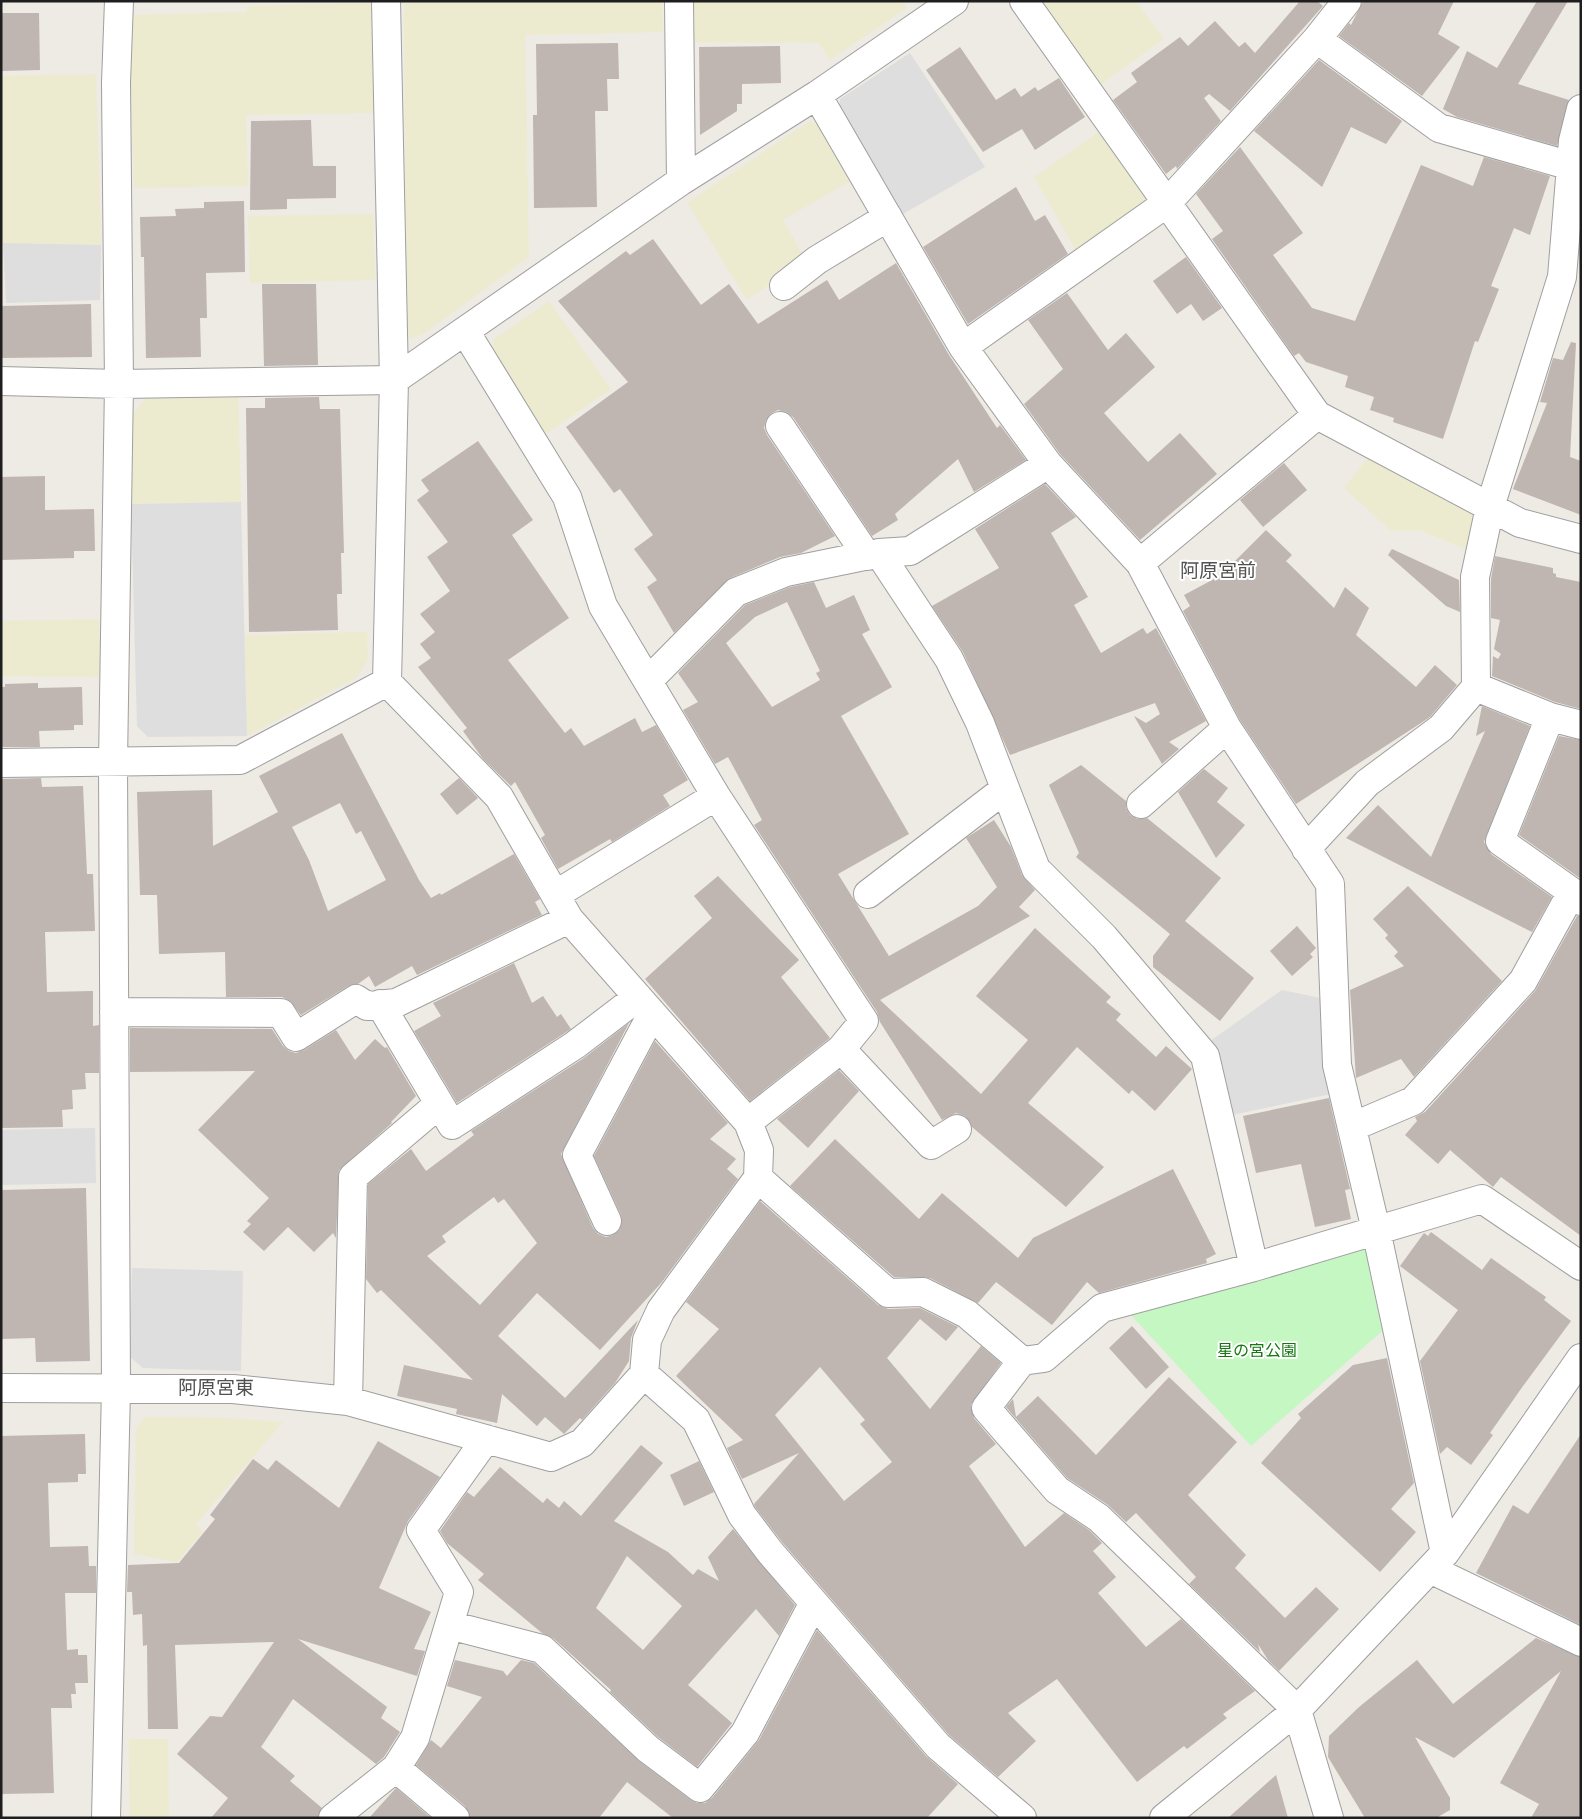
<svg xmlns="http://www.w3.org/2000/svg" width="1582" height="1819" viewBox="0 0 1582 1819" font-family="'DM Sans','Noto Sans JP',sans-serif">
  <style>
    .farmland { fill: #ecebd0 }
    .park { fill: #c5f7c3 }
    .parking { fill: #dedede }
    .building { fill: #bfb5b1; fill-rule: evenodd }
    .lines { fill: none; stroke-linecap: round; stroke-linejoin: round }
    .minor-casing { stroke: #9f9f9f; stroke-width: 30 }
    .minor { stroke: #fff; stroke-width: 28 }
    .labels { text-anchor: middle; stroke-width: 4; stroke-linejoin: round; paint-order: stroke }
    .park-label { font-size: 16px; fill: #147710; stroke: #fff }
    .quarter-label { font-size: 19px; fill: #515151; stroke: #fff }
  </style>
  <rect width="100%" height="100%" fill="#eeeae4"/>
  <!-- farmland -->
  <path class="farmland" d="M404,1h258l1,31 -138,3 4,222 -107,78 -12,4 -4,-10z
    M689,1h213l5,7 -77,52 -11,-17 -130,-1z
    M1034,1h102l28,38 -67,48z
    M373,3l2,110 -129,2 2,71 -114,2 -5,-173 118,-3v-6z
    M96,74l5,171 -100,-2v-167z
    M810,121l9,4 33,55 -69,40 22,39 -58,41 -60,-97z
    M1100,131l47,67v10l-68,48 -45,-79z
    M373,214l2,66 -125,3 -2,-67z
    M549,301l62,88 -68,47 -52,-83 3,-14z
    M238,397l3,105 -110,2 -2,-85 16,-20z
    M1370,455l104,60 -6,35 -49,-20 -28,1 -47,-43z
    M99,619l2,58 -100,-1v-55z
    M367,632l1,28 -12,18 -109,58 -2,-101z
    M146,1417l82,1 55,4 -87,102 7,8 -26,30 -43,-8 2,-126z
    M129,1739h39l1,79h-39z"/>
  <!-- park -->
  <path class="park" d="M1362,1248l12,11 14,67 -137,120 -120,-131z"/>
  <!-- parking -->
  <path class="parking" d="M910,53l75,114 -89,51 -57,-101 1,-18z
    M3,243l98,2 -1,55 -94,3z
    M241,502l6,234 -99,1 -11,-11 -6,-222z
    M1282,990l43,9 10,94 -103,22 -26,-71z
    M95,1128l1,55 -95,2v-55z
    M132,1268l111,3 -2,100 -98,-3 -13,-11z"/>
  <!-- building -->
  <path class="building" d="M1300,1h17l6,5 -93,105 -21,-17 -5,4 17,23 -44,48 -1,-3 -10,8 -53,-74 24,-18 -6,-9 49,-36 8,9 27,-25 24,26 6,-5 10,11z
    M1363,1h91l-16,33 22,13 -38,49 -83,-60 10,-13 2,2z
    M1537,1h31l-50,83 51,16 -12,46 -100,-29 -14,-8 24,-58 30,17z
    M1,13h38l1,57 -39,1z
    M618,43l1,36h-12l1,32h-13l2,96 -63,1 -1,-93h4l-1,-71z
    M780,46l1,37 -39,1v20h-5v7l-37,24 -1,-88z
    M960,47l36,53 19,-12 6,9 14,-10 3,4 21,-13 26,39 -50,33 -13,-21 -39,23 -57,-82z
    M1319,60l83,61 -16,23 -35,-17 -29,60 -68,-56z
    M311,120l2,46h23v32l-49,1v10l-37,1 1,-89z
    M1240,147l63,86 -30,22 39,53 43,13 66,-156 52,21 11,-29 66,19 -20,59 -16,-7 -23,58 8,3 -21,53 -3,-1 -32,98 -50,-17 1,-4 -24,-8 4,-13 -29,-10 3,-11 -42,-14 -7,-9 -5,3 -82,-117 11,-8 -27,-37z
    M1016,187l19,34 10,-6 23,39 -100,70 -45,-77z
    M244,201l1,71 -39,1 1,45h-7l1,39 -55,1 -2,-101h-3l-1,-40 36,-1 -1,-7 29,-1v-6z
    M653,239l48,66 28,-21 29,40 69,-44 12,20 57,-37 53,92 48,73 3,-3 26,35 -52,32 -16,-33 -63,55 3,6 -26,16 -79,-119 -7,-5 -8,-2 -6,3 -6,7 -2,8 3,7 68,101 -34,17 -21,4 -50,21 -56,55 -27,-46 10,-7 -23,-31 19,-14 -33,-46 -6,4 -48,-66 62,-45 -70,-81 68,-50 4,4z
    M1186,257l36,51 -19,13 -12,-17 -14,10 -24,-33z
    M262,284h54l2,81 -54,1z
    M1067,293l41,57 18,-17 29,34 -51,46 44,49 32,-29 37,41 -77,66 -80,-86 -36,-50 39,-35 -35,-49z
    M91,304l1,53 -91,1v-52z
    M1571,342l5,1 -6,114 11,4v54l-68,-26 34,-86 -7,-1 13,-44 10,2z
    M319,397l1,12h20l4,144h-3l1,41h-5l1,36 -89,2 -3,-224h19v-10z
    M478,441l55,79 -21,15 57,83 -61,42 57,73 6,-5 13,18 51,-28 7,14 14,-7 32,55 -25,15 7,11 -58,36 -2,-3 -52,30 -17,-31 4,-3 -30,-53 -4,4 -28,-27 -20,-28 4,-3 -49,-61 13,-9 -11,-14 15,-12 -15,-18 30,-23 -23,-34 21,-15 -31,-42 12,-9 -8,-11z
    M1284,463l23,27 -44,37 -23,-27z
    M45,476v34l49,-1 1,42h-21v7l-73,2v-83z
    M1045,484l31,33 -25,16 37,64 -14,8 27,48 42,-25 4,6 9,-6 50,93 -37,21 10,7 -17,15 -28,-48 12,7 14,-9 -5,-11 -145,52 -47,-103 -31,-46 67,-38 -24,-39z
    M1266,530l26,25 -6,6 48,47 11,-21 24,21 -13,27 60,52 19,-22 22,20 -27,32 -9,6 -125,81 -56,-84 -57,-109 7,-5 -6,-11 30,-16 1,2z
    M1392,549l67,31 1,32 -14,-6 -58,-51z
    M1495,556l58,12v5l3,1v3l25,5v127l-26,-7 -63,-26 1,-20 5,3 3,-5 -7,-5 6,-29 -9,-2v-39z
    M814,582l12,26 28,-13 16,35 -8,4 30,53 -51,29 68,118 -71,40 51,82 89,-50 19,-19 -31,-49 28,-18 17,27 11,28 13,15 -16,17 11,9 -150,84 101,94 47,-54 -52,-44 59,-68 76,69 -5,5 15,12 -5,6 40,37 10,-11 26,23 -37,42 -23,-21 -3,4 -52,-47 -49,56 76,64 -38,40 -94,-80 -7,-11 -9,-3 -14,7 -62,-98 -3,-10 -123,-187 8,-5 -34,-63 -13,7 -32,-54 15,-8 -20,-29 67,-68 45,-18zM787,602l33,69 -4,2 4,7 -48,27 -46,-64 29,-26z
    M38,683v5l44,-1 1,38h-9v5l-35,1 1,16h-39v-60h4v-3z
    M1482,706l48,20 -46,116 7,12 61,43 -20,35 -186,-94 32,-33 53,52 54,-126 -9,5z
    M342,733l77,147 12,18 9,-5 1,2 73,-41 26,45 -5,3 7,13 -125,60 -5,-9 -37,21 -6,-11 -11,8 -10,2 -47,29 -12,-15 -7,-3h-56l-1,-45 -66,2 -2,-59h-17l-3,-103 75,-2 1,56 65,-34 -19,-36zM340,803l16,31 5,-3 25,49 -58,31 -19,-51 -17,-33z
    M1559,736l22,4v139l-62,-44z
    M1081,765l45,36v7l4,7 7,4 10,-1 74,60 -36,43 69,57 -34,43 -67,-54v-11l17,-22 -94,-77 3,-4 -30,-68z
    M1204,769l24,19 -11,14 28,23 -29,33 -38,-66z
    M41,778l1,9 41,-1 4,88h6l2,57 -50,1 2,60 46,-1v35l6,-1v48h-14l1,16 -14,1 1,19 -11,1 1,17 -62,1v-349z
    M459,778l19,20 -21,17 -17,-21z
    M718,876l81,84 -18,17 49,61 -80,63 -105,-122 67,-61 -18,-22z
    M1408,886l94,95 -88,96 -13,-18 -45,19 -6,-88 54,-24 -10,-10 4,-4 -13,-14 3,-3 -15,-16z
    M1577,916h4v320l-80,-59 -8,10 -43,-37 -12,14 -33,-29 12,-14 -2,-4 10,-5 110,-121z
    M1297,926l19,22 -6,6 3,3 -21,19 -22,-25z
    M514,963l18,40 11,-7 14,21 4,-3 10,15 -114,74 -43,-72 27,-15 -8,-13z
    M629,1023l-68,131 32,74 5,6 8,3 7,-2 6,-5 3,-7 -1,-8 -27,-59 61,-115 73,82 -18,16 26,20 -9,10 11,10 -76,103 -62,68 -63,-57 -39,43 67,62 73,-78 -7,18 -2,23 -14,22 -33,37 -2,-2 -16,16 -19,-17 -8,9 -35,-32 -5,29 -41,-9 1,-5 -60,-13 7,-31 69,15 -92,-90 -4,3 -11,-14 2,-95 43,-35 15,22 48,-36 -3,-4 113,-73zM494,1197l4,6 6,-4 33,44 -57,62 -53,-49 19,-14 -4,-6z
    M130,1028l142,1 11,17 6,5 7,2 8,-3 32,-20 19,30 20,-21 10,9 2,-1 29,49 -25,26 1,1 -53,47 -3,68 -3,-5 -19,19 -26,-25 -24,24 -21,-19 8,-8 -4,-3 22,-23 -71,-68 57,-59 -125,1z
    M839,1070l20,21 -51,57 -31,-29z
    M1329,1098l21,91 -5,1 6,29 -36,8 -14,-63 -45,9 -13,-57z
    M835,1139l84,80 23,-26 76,65 15,-20 140,-69 43,85 -10,5 1,4 -108,30 -12,-11 -35,43 -56,-43 -18,21 -48,-25 -36,-1 -104,-91z
    M86,1188l4,173 -54,1 -1,-24 -34,1v-149z
    M760,1201l118,104 10,4 32,-1 38,19 -12,14 -26,-22 -33,39 43,51 51,-63 20,17 -30,42 3,13 22,26 -27,22 56,81 39,-34 25,17 13,13 -9,8 23,26 -18,16 48,54 35,-28 74,72 -32,23 4,4 -40,31 -3,-3 -47,36 -80,-103 -49,34 28,28 -38,36 -49,-42 -167,-193 -27,-35 -1,-3 45,-51 -57,26 -15,-31 16,-8 -67,-64 43,-47 -33,-27zM820,1367l45,53 -5,4 32,38 -48,39 -69,-86z
    M1431,1232l51,38 9,-12 55,39 -2,3 27,21 -48,65 -33,47 3,2 -22,30 -24,-18 -7,7 -20,-93 38,-51 -58,-44 24,-33 4,3z
    M1132,1326l37,41 -23,22 -37,-41z
    M1387,1358l27,125 -23,26 25,23 -36,40 -119,-109 40,-45 -3,-4 55,-49z
    M1169,1377l68,65 -49,53 58,60 -11,13 50,50 31,-31 23,22 -60,62 -11,-11 -10,-16 2,8 -71,-68 7,-7 -60,-64 -10,9 -18,-17 -41,-27 -61,-71 7,-8 3,18 22,-21 58,59z
    M85,1434l1,40h-8v8l-30,1 2,64 38,-1 1,20h7v27h-31l2,57 11,-1v6h9l1,28h-13l1,11h-5l1,14h-21l3,85 -53,1v-358z
    M1581,1434v191l-105,-52 37,-68 15,9z
    M378,1441l62,36 -32,44 -29,67 52,24 -17,37 11,2 -8,25 -119,-37 89,68 -6,11 19,14 -16,25 -8,7 -83,-65 -32,48 34,29 -5,5 32,27 -4,10h-107l17,-20 -51,-44 33,-38 12,1 52,-75 -99,3 3,84h-30l-1,-84 -4,1 -1,-32 -9,1 -1,-23h-5l1,-27 51,-2 36,-44 -5,-4 43,-56 15,11 8,-10 63,48z
    M641,1445l22,18 -49,58 54,31 25,23 5,-6 21,12 -11,-24 25,-28 62,76 -16,31 -23,-27 -68,76 44,38 -35,44 -39,-30 -48,-45 1,-2 -58,-52 -11,-5 -64,-53 6,-6 -37,-31 -7,-12 27,-39 7,5 26,-30 43,36 4,-5 12,10 5,-7 17,15zM627,1556l55,50 -39,44 -47,-42z
    M699,1461l15,31 -30,14 -14,-31z
    M817,1630l109,126 32,28 -31,34h-254l-46,-36 -28,36h-129l-5,-12 -49,-41 15,-25 10,8 41,-51 -35,-11 8,-26 48,11 4,5 14,-16 13,3 105,98 52,39 6,3h8l7,-5 47,-58z
    M1536,1638l45,19v161h-50l8,-14 -39,-21 61,-112 -107,87 -39,-21 35,61v12l-14,8h-71l-37,-61 1,-21 30,-29 58,-47 36,44z
    M1276,1775l12,43h-60z
    M396,1788l35,30h-62z"/>
  <g class="lines">
    <defs>
      <path id="minor" d="M679,1l2,180
        M1024,1l293,414 203,108 61,16
        M1317,39l122,89 132,38
        M817,95l146,252 85,117 92,99 87,165 103,156 7,181 39,165 69,323
        M784,286l33,-26 71,-43
        M465,331l102,166 36,109 113,190 148,225 -23,28 -93,73
        M963,347l204,-144 150,-164 30,-38
        M1,381l118,3 275,-4 287,-199 136,-86 137,-94
        M780,426l87,130
        M879,553l70,106 31,64 56,146 68,68 101,119 49,211
        M1140,563l177,-148
        M648,681l88,-89 50,-20 93,-19 31,-2 138,-87
        M1476,687l74,30 31,8
        M1550,717l-50,124 72,51 9,9
        M1,763l239,-3 147,-78
        M1141,804l86,-76
        M1306,849l61,-66 74,-55 35,-41 -1,-110 15,-70 72,-230 11,-136 8,-32
        M868,894l137,-105
        M555,895l161,-99
        M380,1004l72,121 123,-80 63,-48
        M114,1012l167,1 15,24 60,-38 11,7 29,-3 173,-84
        M841,1049l90,96 26,-16
        M1352,1127l61,-26 110,-120 49,-89
        M758,1178l130,115 35,-1 44,22 55,47
        M607,1221l-30,-66 75,-141
        M644,1374l52,46 46,95 28,37 168,194 84,72
        M1,1388l232,1 115,12 203,56 31,-14 62,-69 3,-34 14,-30 97,-132 1,-28 -11,-28 -179,-203 -70,-122 -112,-115 7,-302 -8,-379
        M348,1401l5,-224 86,-73
        M1430,1569l151,73
        M449,1625l93,24 106,100 52,39 45,-55 65,-123 6,-5
        M396,1768l59,50
        M106,1818l10,-429 -3,-626 6,-379 -3,-301 3,-82
        M333,1818l63,-50 19,-30 44,-146 -38,-62 65,-91
        M1164,1818l133,-108 148,-157 136,-195
        M1329,1818l-32,-108 -198,-192 -42,-28 -71,-82 36,-47 22,-3 58,-50 152,-41 228,-68 99,67"/>
    </defs>
    <!-- minor casing -->
    <use href="#minor" class="minor-casing"/>
    <!-- minor -->
    <use href="#minor" class="minor"/>
  </g>
  <g class="labels">
    <!-- park labels -->
    <g class="park-label">
      <text x="1257" y="1356">星の宮公園</text>
    </g>
    <!-- quarter labels -->
    <g class="quarter-label">
      <text x="1218" y="577">阿原宮前</text>
      <text x="216" y="1394">阿原宮東</text>
    </g>
  </g>
  <!-- border -->
  <rect width="1582" height="1819" fill="none" stroke="#1e1e1e" stroke-width="5"/>
</svg>
